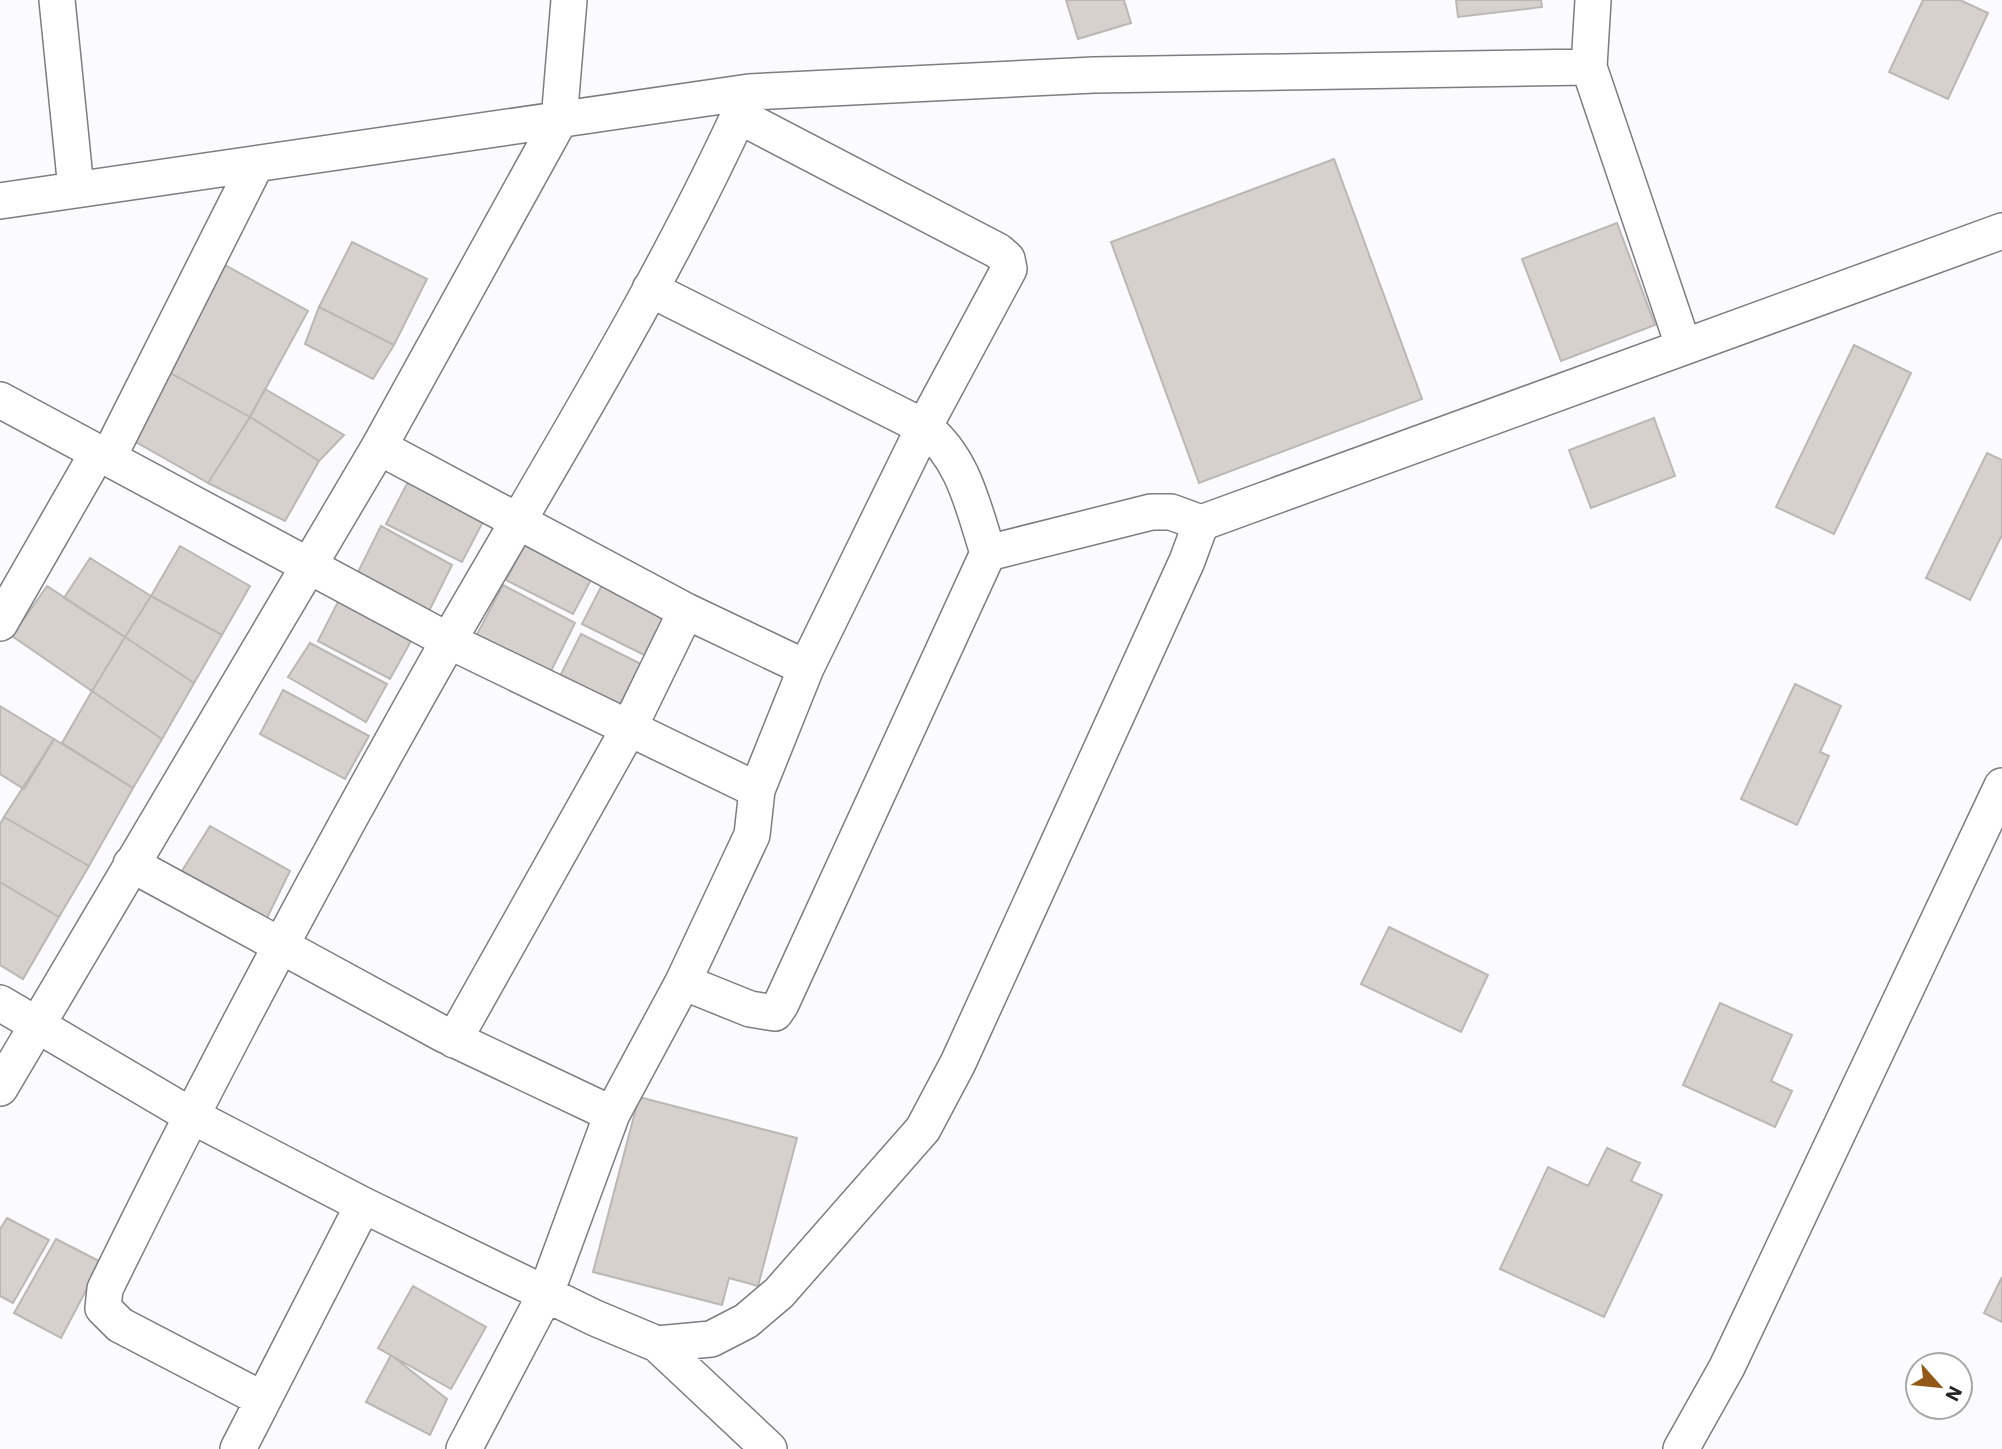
<svg xmlns="http://www.w3.org/2000/svg" width="2002" height="1449" viewBox="0 0 2002 1449" font-family="'IBM Plex Sans',sans-serif">
  <style>
    .building { fill: #d6d1cd; stroke: #bbb7b3; stroke-width: 2 }
    .lines { fill: none; stroke-linecap: round; stroke-linejoin: round }
    .street-casing { stroke: #7c7d82; stroke-width: 38 }
    .street { stroke: #fff; stroke-width: 35 }
  </style>
  <rect width="100%" height="100%" fill="#fafaff"/>
  <!-- building -->
  <path class="building" d="M1066,0h58l7,23 -53,16z
    M1456,0h85l1,7 -84,10z
    M1923,0h37l28,13 -40,86 -59,-27z
    M1334,159l88,240 -223,84 -88,-241z
    M1617,223l38,102 -94,36 -39,-102z
    M352,242l75,37 -33,66 -75,-38z
    M225,265l83,46 -58,106 -83,-46z
    M319,307l75,38 -21,34 -68,-35z
    M1854,345l57,28 -77,161 -58,-27z
    M167,371l83,46 -42,66 -72,-41z
    M265,389l79,46 -25,26 -69,-44z
    M250,417l69,44 -34,60 -77,-38z
    M1654,418l21,58 -84,32 -22,-58z
    M1987,453l15,7v75l-32,65 -44,-22z
    M410,478l76,38 -24,46 -76,-38z
    M381,526l71,39 -25,50 -71,-39z
    M528,539l66,35 -21,40 -67,-34z
    M180,546l70,40 -28,49 -71,-39z
    M90,558l61,38 -26,41 -61,-39z
    M604,581l63,32 -21,43 -64,-32z
    M503,585l72,38 -27,54 -74,-37z
    M47,586l78,51 -33,54 -80,-55z
    M342,594l74,38 -26,47 -72,-38z
    M151,596l71,39 -28,48 -69,-46z
    M581,634l60,30 -23,44 -59,-30z
    M125,637l69,46 -32,56 -70,-48z
    M310,643l77,41 -21,38 -78,-45z
    M1795,684l46,22 -21,46 9,4 -32,69 -56,-26z
    M283,690l86,46 -24,43 -85,-45z
    M92,691l70,48 -29,49 -71,-45z
    M0,706l54,33 -30,50 -24,-15z
    M54,739l79,49 -44,78 -85,-49z
    M4,817l85,49 -30,51 -59,-35v-58z
    M210,826l80,45 -27,55 -86,-47z
    M0,882l59,35 -36,62 -23,-14z
    M1389,927l99,48 -27,57 -100,-48z
    M1720,1003l72,32 -21,46 21,10 -17,36 -92,-42z
    M639,1097l158,41 -39,148 -29,-8 -7,27 -129,-33z
    M1607,1148l33,15 -9,18 31,14 -58,122 -104,-48 48,-102 40,19z
    M7,1218l42,22 -36,63 -13,-7v-67z
    M56,1239l45,23 -40,76 -47,-25z
    M2002,1277v45l-18,-9z
    M413,1286l73,41 -35,62 -73,-41z
    M391,1355l56,44 -17,36 -64,-33z"/>
  <g class="lines">
    <defs>
      <path id="street" d="M57,0l19,189
        M1593,0l-4,67 94,278
        M0,201l749,-109 345,-17 495,-8
        M650,289l274,138c40,31 49,80 64,126l-207,451 -6,9 -25,-4 -67,-27
        M0,400l449,241 308,149
        M379,447l307,164 120,57
        M108,458l148,-294
        M988,553l163,-41h20l30,11 801,-292
        M0,623l98,-171
        M131,864l312,170 169,80
        M0,1003l190,112 173,90 232,113 62,26 112,105
        M454,1040l174,-310 58,-119
        M0,1088l379,-641 180,-326 10,-121
        M657,1344l54,-5 35,-18 33,-28 144,-164 35,-66 229,-502 14,-38
        M262,1399l-142,-74 -17,-17 2,-19c109,-223 226,-441 348,-656 102,-177 211,-352 295,-538
        M238,1449l125,-244
        M464,1449l82,-156 66,-179 71,-132 69,-147 5,-45 49,-122 118,-241 85,-158 -2,-10 -9,-8 -259,-135
        M1681,1449l46,-82 275,-581"/>
    </defs>
    <!-- street casing -->
    <use href="#street" class="street-casing"/>
    <!-- street -->
    <use href="#street" class="street"/>
  </g>
  <!-- north arrow -->
  <g transform="translate(1939 1386) rotate(117)"><circle r="33" fill="#ffffff" stroke="#a7a7a8" stroke-width="2"/>
  <path d="M0-5L12 26L0 18L-12 26Z" fill="#925815"/>
  <text y="-10" font-size="19" font-weight="bold" text-anchor="middle" fill="#242426">N</text>
  </g>
</svg>
